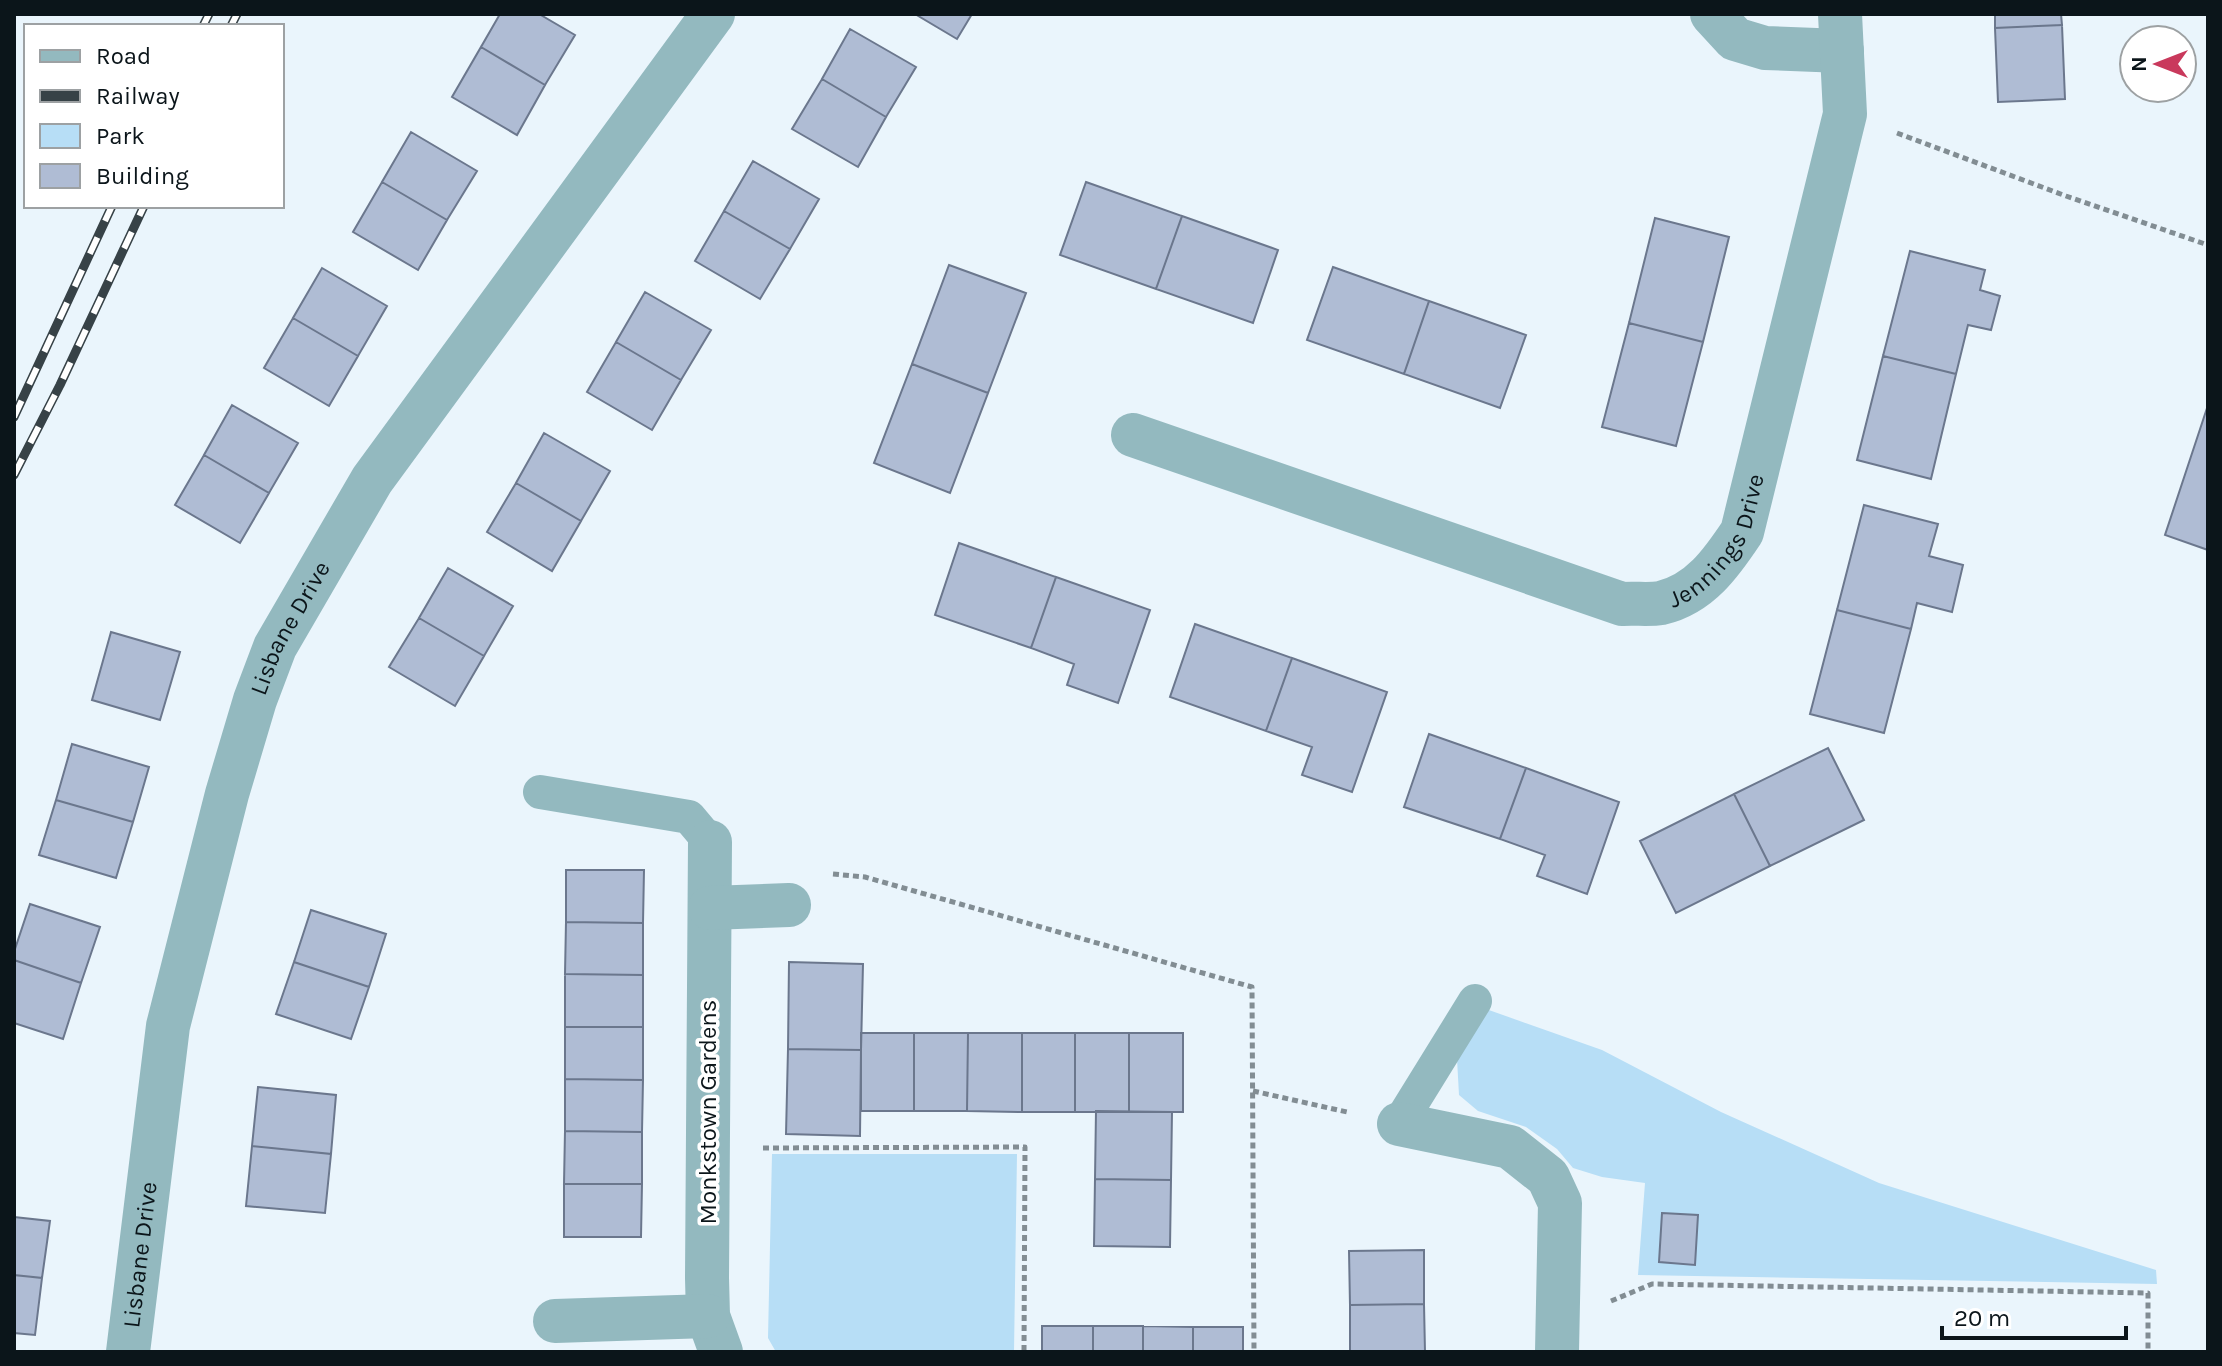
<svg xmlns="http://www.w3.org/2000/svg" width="2222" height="1366" viewBox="0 0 2222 1366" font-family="Karla,sans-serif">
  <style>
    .green { fill: #b7def6 }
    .building { fill: #afbcd4; stroke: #6b778d; stroke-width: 2 }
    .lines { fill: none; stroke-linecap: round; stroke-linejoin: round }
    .path { stroke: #828d93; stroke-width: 5; stroke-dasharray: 6 4; stroke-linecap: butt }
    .service { stroke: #93b9bf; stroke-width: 34 }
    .minor { stroke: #93b9bf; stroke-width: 44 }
    .rail-casing { stroke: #374247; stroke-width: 9 }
    .rail { stroke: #fff; stroke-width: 6; stroke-dasharray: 18; stroke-linecap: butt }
    .labels { text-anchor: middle; stroke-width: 7; stroke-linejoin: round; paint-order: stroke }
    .street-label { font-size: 24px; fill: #0b151a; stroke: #fff }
  </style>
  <rect width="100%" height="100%" fill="#eaf5fc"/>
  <!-- green -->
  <path class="green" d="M1486,1009l116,41 119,62 158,71 277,87 1,14 -519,-9 7,-92 -43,-6 -29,-9 -16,-19 -31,-22 -48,-16 -19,-16 -2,-36z
    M772,1154h245l-3,198h-238l-8,-14z"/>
  <!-- building -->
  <path class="building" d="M500,14h39l36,21 -30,50 -64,-38z
    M915,14h57l-15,25z
    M1995,14h66l1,11 -67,3z
    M2062,25l3,74 -67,3 -3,-74z
    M850,29l66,38 -30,50 -64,-38z
    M481,47l64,38 -28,50 -65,-38z
    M822,79l64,38 -28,50 -66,-38z
    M411,132l66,39 -30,49 -65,-38z
    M753,161l66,38 -29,50 -66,-38z
    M382,182l65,38 -29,50 -65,-38z
    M1086,182l96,34 -26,73 -96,-34z
    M724,211l66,38 -30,50 -65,-38z
    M1182,216l96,34 -25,73 -97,-34z
    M1655,218l74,19 -26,105 -74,-19z
    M1910,251l75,19 -5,20 20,6 -9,34 -23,-5 -12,49 -73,-18z
    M949,265l77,28 -38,100 -76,-29z
    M1333,267l96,34 -25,73 -97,-34z
    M322,268l65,38 -29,50 -65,-38z
    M645,292l66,38 -30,50 -65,-38z
    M1429,301l97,34 -26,73 -96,-34z
    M293,318l65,38 -29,50 -65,-38z
    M1629,323l74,19 -27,104 -74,-19z
    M616,342l65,38 -29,50 -65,-38z
    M1883,356l73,18 -25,105 -74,-19z
    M912,364l76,29 -38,100 -76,-30z
    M232,405l66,38 -29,50 -65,-38z
    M2207,408l1,1v141l-43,-15z
    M544,433l66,38 -29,50 -65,-38z
    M204,455l65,38 -29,50 -65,-38z
    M516,483l65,38 -29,50 -65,-39z
    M1864,505l74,19 -9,32 34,9 -11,47 -35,-9 -6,26 -74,-19z
    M959,543l97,34 -25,71 -96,-33z
    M448,568l65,38 -29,50 -65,-38z
    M1056,577l94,33 -32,93 -51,-18 7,-21 -43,-16z
    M1837,610l74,19 -27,104 -74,-19z
    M419,618l65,38 -29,50 -66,-39z
    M1195,624l97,34 -26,73 -96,-34z
    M111,632l69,20 -20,68 -68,-20z
    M1292,658l95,34 -35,100 -50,-17 10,-28 -46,-16z
    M1429,734l97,34 -26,71 -96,-32z
    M72,744l77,23 -16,55 -77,-22z
    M1828,748l36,72 -94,46 -36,-72z
    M1526,768l93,34 -32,92 -50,-18 8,-21 -45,-16z
    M1734,794l36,72 -94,47 -36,-72z
    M56,800l77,22 -17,56 -77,-23z
    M566,870h78l-1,53 -77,-1z
    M30,904l70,23 -19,56 -67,-23v-8z
    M311,910l75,24 -17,53 -75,-25z
    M566,922l77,1v52l-78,-1z
    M14,960l67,23 -18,56 -49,-16z
    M294,962l75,25 -18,52 -75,-25z
    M789,962l74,2 -2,86 -73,-1z
    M565,974l78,1v52h-78z
    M565,1027h78v53l-78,-1z
    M861,1033h53v78h-53z
    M914,1033h54l-1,78h-53z
    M968,1033h54v79l-55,-1z
    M1022,1033h53v79h-53z
    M1075,1033h54v79h-54z
    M1129,1033h54v79h-54z
    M788,1049l73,1 -1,86 -74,-2z
    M565,1079l78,1 -1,52 -77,-1z
    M258,1087l78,8 -5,59 -79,-8z
    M1096,1111l76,1 -1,68 -76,-1z
    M565,1131l77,1v52h-78z
    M252,1146l79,8 -6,59 -79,-7z
    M1095,1179l76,1 -1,67 -76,-1z
    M564,1184h78l-1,53h-77z
    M1662,1213l36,2 -3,50 -36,-3z
    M14,1217l36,4 -8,57 -28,-3z
    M1424,1250v54l-74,1 -1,-54z
    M14,1275l28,3 -7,57 -21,-2z
    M1424,1304l1,48h-75v-47z
    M1042,1326h51v26h-51z
    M1093,1326h50v26h-50z
    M1143,1326l50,1v25h-50z
    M1193,1327h50v25h-50z"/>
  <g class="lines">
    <!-- path -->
    <path class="path" d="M1897,133l169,63 142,49
      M833,874l32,3 387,110 2,365
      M1253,1091l94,21
      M763,1148l262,-1 -1,205
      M1611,1301l41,-17 496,9v59"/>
    <!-- service -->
    <path class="service" d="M540,792l149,25 21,25
      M1399,1124l76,-123"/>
    <!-- minor -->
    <g class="minor">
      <path d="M1712,14l23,25 30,9 77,3"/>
      <path id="s1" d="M1133,435l489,169c13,-1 27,1 39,-1 39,-9 61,-41 81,-71l103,-418 -5,-100"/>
      <path d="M710,842l-3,436 1,38 13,36"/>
      <path d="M710,908l79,-3"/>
      <path d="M1399,1124l111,23 38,30 12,26 -3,149"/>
      <path d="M555,1321l153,-5"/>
      <path id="s2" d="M128,1352l40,-326 59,-232 28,-94 20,-53 97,-167 341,-466"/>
    </g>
    <defs>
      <path id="rail" d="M203,26l6,-12
        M231,26l6,-12
        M14,417l98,-211
        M14,475l46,-90 84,-179"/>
    </defs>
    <!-- rail casing -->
    <use href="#rail" class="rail-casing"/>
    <!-- rail -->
    <use href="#rail" class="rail"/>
  </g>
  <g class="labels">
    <!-- street labels -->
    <g class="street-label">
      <text dy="8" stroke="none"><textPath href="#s1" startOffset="646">Jennings Drive</textPath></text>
      <text dy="8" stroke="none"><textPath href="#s2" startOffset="746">Lisbane Drive</textPath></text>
      <text transform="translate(708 1112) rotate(-90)" y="8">Monkstown Gardens</text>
      <text dy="8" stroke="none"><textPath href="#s2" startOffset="98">Lisbane Drive</textPath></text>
    </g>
  </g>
  <!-- border -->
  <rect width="2222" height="1366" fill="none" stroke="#0b151a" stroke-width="32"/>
  <!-- legend -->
  <rect x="24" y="24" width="260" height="184" fill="#ffffff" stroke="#9da1a3" stroke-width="2"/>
  <rect x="40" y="50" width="40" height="12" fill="#93b9bf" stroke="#9da1a3" stroke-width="2"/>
  <text x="96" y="64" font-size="24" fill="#0b151a">Road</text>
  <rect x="40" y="90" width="40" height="12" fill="#374247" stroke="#9da1a3" stroke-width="2"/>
  <text x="96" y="104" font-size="24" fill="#0b151a">Railway</text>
  <rect x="40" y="124" width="40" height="24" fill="#b7def6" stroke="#9da1a3" stroke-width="2"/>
  <text x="96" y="144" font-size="24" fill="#0b151a">Park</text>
  <rect x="40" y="164" width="40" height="24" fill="#afbcd4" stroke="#9da1a3" stroke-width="2"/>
  <text x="96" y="184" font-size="24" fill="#0b151a">Building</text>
  <!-- north arrow -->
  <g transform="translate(2158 64) rotate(270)"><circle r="38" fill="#ffffff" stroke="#9da1a3" stroke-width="2"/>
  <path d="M0-6L14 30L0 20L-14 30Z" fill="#c9395c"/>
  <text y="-12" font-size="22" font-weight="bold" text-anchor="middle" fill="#0b151a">N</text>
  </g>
  <!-- scale -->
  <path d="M1942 1326v12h184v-12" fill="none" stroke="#0b151a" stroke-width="4"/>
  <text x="1954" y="1326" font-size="24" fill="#0b151a" stroke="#ffffff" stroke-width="6" paint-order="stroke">20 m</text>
</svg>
